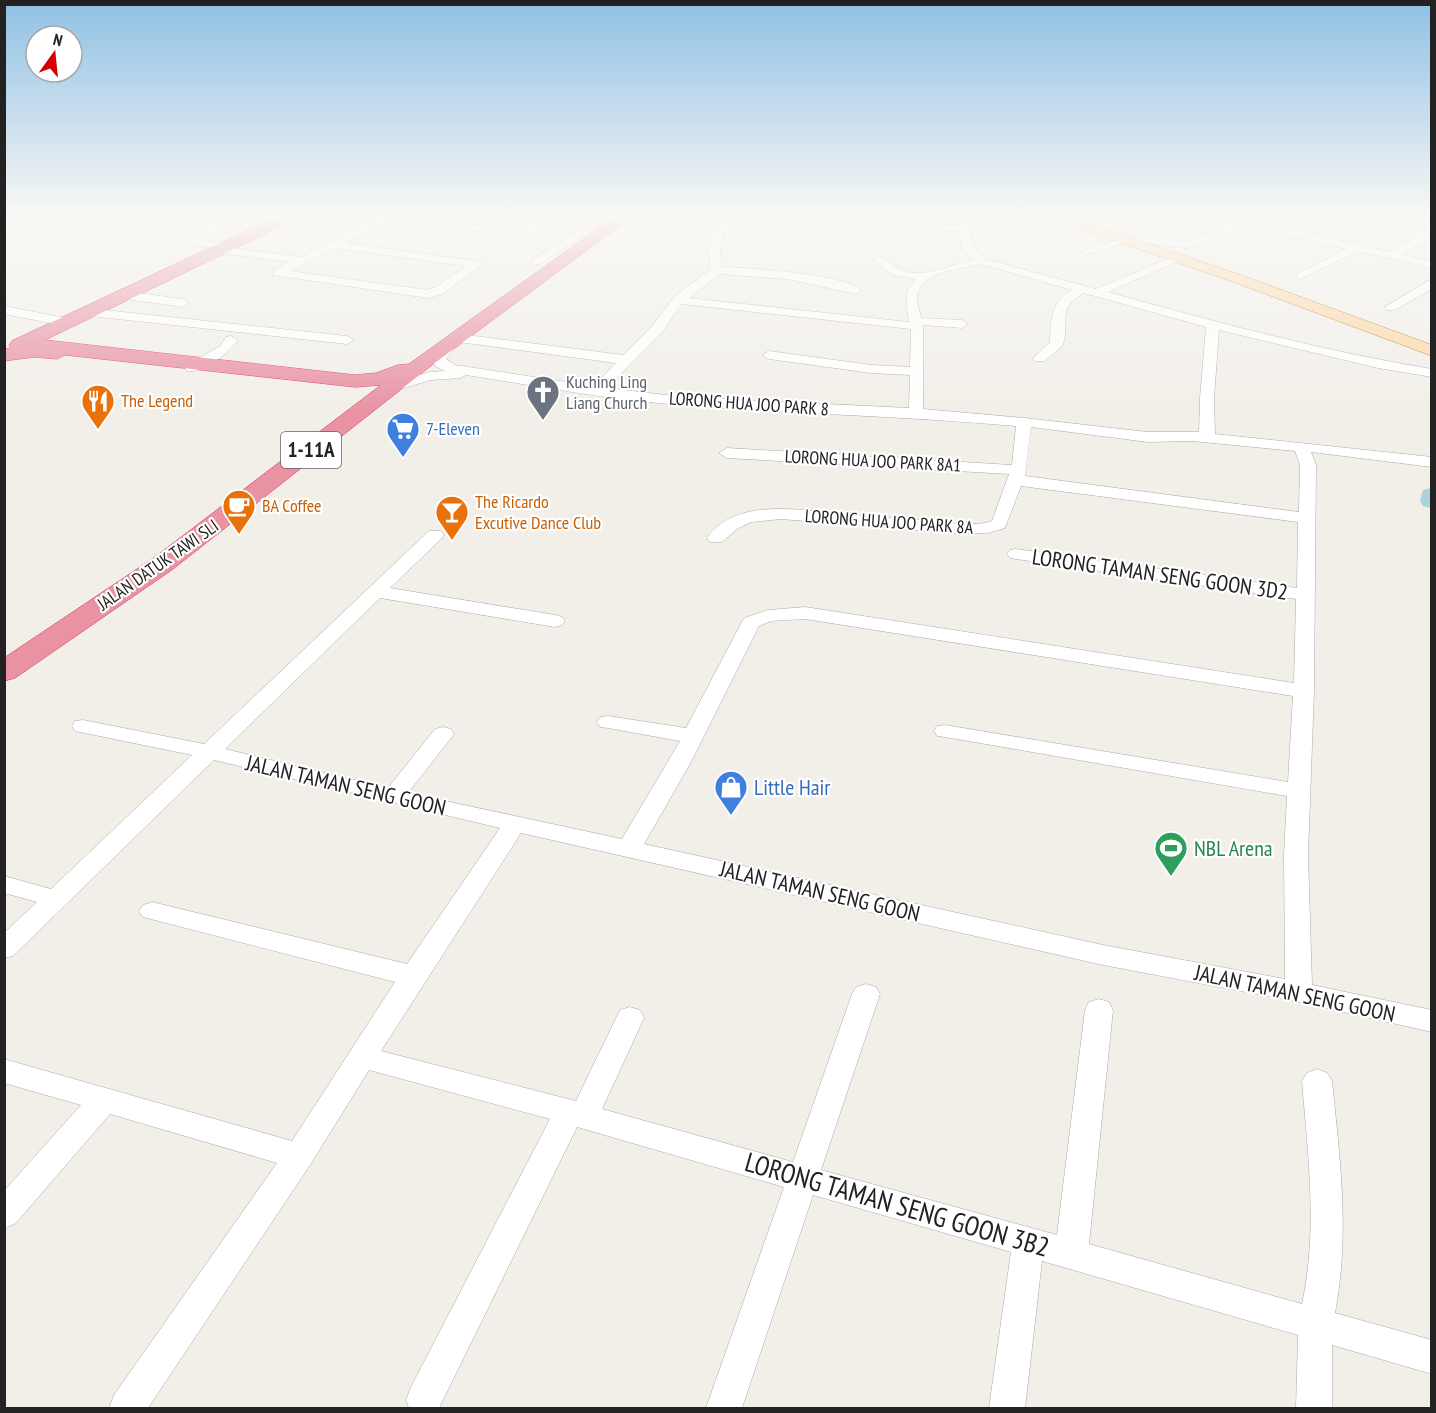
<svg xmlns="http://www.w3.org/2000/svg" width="1436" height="1413" viewBox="0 0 1436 1413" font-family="'PT Sans Narrow',sans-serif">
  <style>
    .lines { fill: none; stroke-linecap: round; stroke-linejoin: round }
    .river { fill: #aad3df; fill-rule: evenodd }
    .minor-casing { stroke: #a9a9a9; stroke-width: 1 }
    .major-casing { stroke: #a06b00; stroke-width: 1 }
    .highway-casing { stroke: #dc2a67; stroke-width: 1 }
    .minor { fill: #fff; fill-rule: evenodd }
    .major { fill: #fcd6a4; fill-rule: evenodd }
    .highway { fill: #e892a2; fill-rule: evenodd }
    .labels { text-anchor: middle; stroke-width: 4.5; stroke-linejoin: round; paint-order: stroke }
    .far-worship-label { font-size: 18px; fill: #5b616d; stroke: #fff; text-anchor: start }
    .far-food-label { font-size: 18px; fill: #c56008; stroke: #fff; text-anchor: start }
    .far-street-label { font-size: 18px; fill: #222; stroke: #fff }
    .far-shop-label { font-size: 18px; fill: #366cbe; stroke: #fff; text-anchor: start }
    .shield { fill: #fff; stroke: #646464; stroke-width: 1.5 }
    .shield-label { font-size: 21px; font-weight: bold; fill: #222 }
    .street-label { font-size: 22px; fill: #222; stroke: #fff }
    .shop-label { font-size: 22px; fill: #366cbe; stroke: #fff; text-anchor: start }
    .leisure-label { font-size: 22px; fill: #27864d; stroke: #fff; text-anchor: start }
    .near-street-label { font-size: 27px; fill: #222; stroke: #fff }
  </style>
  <rect width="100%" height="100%" fill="#f2efe9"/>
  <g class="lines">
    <!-- river -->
    <path class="river" d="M1423,216h9v5l-6,-2z
      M1432,488v20l-9,-2 -3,-5 3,-11z"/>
    <defs>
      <path id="minor" d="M120,216h27l72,11 5,3 -1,2 -15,9 21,3v4l72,9 82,-41 135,14c15,-4 25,-14 41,-14l-21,15 -20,5 -129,-15 -43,22 130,18 6,3 -38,29 -16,5 -155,-23v-4l17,-9 -77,-10v-4l-17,-2 -5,-3 17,-11 -83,-13zM335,248l131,18 -30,21 -9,3 -137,-19z
        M247,216h32l10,4c-8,6 -33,2 -42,-4z
        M642,216h32l44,9 27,-9h16l-36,14 -5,20 2,17c27,1 121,7 140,23l-6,4 -69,-15 -67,-5 -31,24 220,24c-2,-20 -7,-25 6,-43l-22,-4 -20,-15 6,-3c8,2 13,8 20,12 21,11 53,-4 74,-9l-11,-12 -3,-17 -36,1 -5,-3 5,-3 35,-1 -2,-9h10l7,31 12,12 111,30 81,-34 6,3 -2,2 -73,32c107,30 214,59 324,77v8l-54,-9 -159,-38 -5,68 1,36 217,23v10l-121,-15 5,13 -2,226 -6,164 4,130 120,25v22l-133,-30 -196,-37 -582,-132 -140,218 195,50 44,-91 10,-3 10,3 4,8 -42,91 191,53 59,-168 4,-7 10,-3 10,3 4,7 -59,176 236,65 28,-225 4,-8 10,-3 10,3 4,8 -24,234 213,60c16,-74 6,-149 0,-223l5,-8 10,-4 10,4 5,8c8,80 18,152 3,232l97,27v34l-100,-29v63h-36l2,-73 -256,-74 -17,147h-36l22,-156 -198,-57 -71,213h-36l78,-221 -207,-60 -138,281h-30l-3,-8 5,-13 139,-268 -181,-49 -59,95 -162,243h-39l5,-13 163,-232 -167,-49 -95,110 -11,4v-37l77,-86 -77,-22v-24l288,82 103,-159 -252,-65 -4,-6 4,-6 9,-3 255,62 93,-136 -286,-68 -201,196 -9,2v-25l33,-31 -33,-9v-17l47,13 141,-134 -117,-24 -3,-5 3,-5 8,-1 121,24 225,-213h12l3,4 -3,4 -51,49 165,27 7,2 3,4 -3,4 -7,2 -175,-29 -155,151 163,39 47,-59 8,-2 8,2 3,5 -46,59 214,46 58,-98 -72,-13 -8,-1 -3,-5 3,-5 8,-1 78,12 58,-110 24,-8 37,-3 489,76 2,-84 -280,-40 -6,-1 -3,-4 3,-4 6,-1 281,39 1,-66 -277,-36 -16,42 -17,5h-38l-169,-14 -30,3 -14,7 -15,13h-12l-3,-4c30,-42 95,-27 138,-24 29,3 58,5 87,7 18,2 43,6 60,0l17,-47 -282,-16 -8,-5 8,-5 285,17 4,-39c-111,-10 -222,-12 -333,-21 -73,-5 -145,-19 -217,-30l-6,3 -29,2 -38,11 -7,-4 2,-3 42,-12 15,-1 -10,-5 -3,-7 14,-18 5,-1 7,4 -12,15 9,6 138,21 23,-23 -157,-21 -7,-4 7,-4 164,21 30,-30 21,-28 37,-28 -2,-19 5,-20 -67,-11zM981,264l91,26c-21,12 -21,29 -22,52l-17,16 2,3h10l17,-15c10,-24 -8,-36 22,-53l122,34 -6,71 -1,34h-51l-124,-14 -101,-9v-84l39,3 6,-4 -6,-4 -41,-2c-1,-6 -4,-14 -4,-19 1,-28 44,-30 64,-35zM681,304l230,25 -1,38 -39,-2 -102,-14 -7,4 7,4 102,14 39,2 -1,33 -227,-11 -75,-9 56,-57zM1031,427l117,15 44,-1 103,10 5,14 -1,47 -274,-36zM805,619l488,77 -5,86 -343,-57 -8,1 -3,5 3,5 8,1 342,59 -3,59 1,124 -182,-34 -459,-101 47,-82 68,-136 12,-5z
        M1211,216h20l159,36 29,-17 -81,-19h21l65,14 5,3 1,5 -29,17 31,6v7l-74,-17 -57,28 -4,-1v-4l49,-25 -101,-23 -57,22 -55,-7 -46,13 -6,-3 15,-7 36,-5 5,-3 50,6 46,-19z
        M577,231l4,1v4l-41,28h-8v-4z
        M1428,281h4v8l-37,21h-8l-2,-3z
        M123,291l60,8 6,4 -6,4 -64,-9 -2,-3z
        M4,306l62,12 6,4 -6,4 -62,-12z
        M85,308l262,28 7,4 -7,4 -266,-29 -2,-3 2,-3z
        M231,336l7,4c-8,12 -36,34 -51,31l-2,-3 2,-3 33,-19 6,-9z"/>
      <path id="major" d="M1050,216h20l179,62 183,67v11l-193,-72 -187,-65z"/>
      <path id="highway" d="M278,216h21l-3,3 -251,121 310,35 21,-2 22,-8 11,-1 206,-148h18l-201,149 -259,204 -158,109 -11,3v-23l151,-101 226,-172 -26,2 -290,-32 -8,4 -23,-2 -30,4v-12l7,-1 -2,-3 3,-4z"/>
    </defs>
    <!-- minor casing -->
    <use href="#minor" class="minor-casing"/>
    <!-- major casing -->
    <use href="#major" class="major-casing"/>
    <!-- highway casing -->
    <use href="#highway" class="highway-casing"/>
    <!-- minor -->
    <use href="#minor" class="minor"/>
    <!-- major -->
    <use href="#major" class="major"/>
    <!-- highway -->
    <use href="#highway" class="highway"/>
  </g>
  <!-- sky -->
  <linearGradient id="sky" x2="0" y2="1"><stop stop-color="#8fc0e4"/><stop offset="0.52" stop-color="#f9f8f5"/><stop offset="1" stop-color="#f9f8f5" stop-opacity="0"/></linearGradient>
  <rect width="1436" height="414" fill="url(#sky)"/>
  <!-- icons -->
  <defs>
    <symbol id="church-pin" viewBox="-11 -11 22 30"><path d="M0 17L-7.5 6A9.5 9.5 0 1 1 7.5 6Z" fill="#6b7280" stroke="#fff"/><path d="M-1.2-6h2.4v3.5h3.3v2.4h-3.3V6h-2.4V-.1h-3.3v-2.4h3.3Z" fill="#fff"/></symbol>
    <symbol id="restaurant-pin" viewBox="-11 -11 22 30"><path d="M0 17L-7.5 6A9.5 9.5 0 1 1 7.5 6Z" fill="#e8710a" stroke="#fff"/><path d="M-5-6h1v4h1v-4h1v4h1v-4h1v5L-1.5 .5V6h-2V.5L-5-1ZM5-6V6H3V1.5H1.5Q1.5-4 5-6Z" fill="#fff"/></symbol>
    <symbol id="supermarket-pin" viewBox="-11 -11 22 30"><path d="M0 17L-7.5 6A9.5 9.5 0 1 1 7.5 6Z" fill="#3f7fe0" stroke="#fff"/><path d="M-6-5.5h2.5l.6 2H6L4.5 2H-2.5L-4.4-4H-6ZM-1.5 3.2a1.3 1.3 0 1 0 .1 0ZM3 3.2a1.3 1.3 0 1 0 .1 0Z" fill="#fff"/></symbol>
    <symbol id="cafe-pin" viewBox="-11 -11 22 30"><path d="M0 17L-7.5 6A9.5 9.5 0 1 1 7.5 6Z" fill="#e8710a" stroke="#fff"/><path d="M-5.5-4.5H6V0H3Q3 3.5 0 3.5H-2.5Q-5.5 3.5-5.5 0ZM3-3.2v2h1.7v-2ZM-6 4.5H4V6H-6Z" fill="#fff"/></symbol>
    <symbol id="bar-pin" viewBox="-11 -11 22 30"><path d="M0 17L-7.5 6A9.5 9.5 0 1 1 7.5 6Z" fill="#e8710a" stroke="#fff"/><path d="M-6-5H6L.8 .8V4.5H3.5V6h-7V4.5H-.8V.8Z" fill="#fff"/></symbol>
    <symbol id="shop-pin" viewBox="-11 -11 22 30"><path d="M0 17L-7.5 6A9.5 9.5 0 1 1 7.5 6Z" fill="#3f7fe0" stroke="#fff"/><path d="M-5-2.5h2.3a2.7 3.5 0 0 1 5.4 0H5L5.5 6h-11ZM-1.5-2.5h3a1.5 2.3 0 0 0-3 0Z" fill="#fff"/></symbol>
    <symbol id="stadium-pin" viewBox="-11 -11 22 30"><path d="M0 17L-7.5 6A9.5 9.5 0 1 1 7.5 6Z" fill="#2e9e5b" stroke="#fff"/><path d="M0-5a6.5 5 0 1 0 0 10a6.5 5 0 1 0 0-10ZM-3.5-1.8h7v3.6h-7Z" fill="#fff"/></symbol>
  </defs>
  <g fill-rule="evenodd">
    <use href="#church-pin" x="524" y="373" width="38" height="52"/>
    <use href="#restaurant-pin" x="79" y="382" width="38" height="52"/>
    <use href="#supermarket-pin" x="384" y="410" width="38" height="52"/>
    <use href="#cafe-pin" x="220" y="487" width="38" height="52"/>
    <use href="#bar-pin" x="433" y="493" width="38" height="52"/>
    <use href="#shop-pin" x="712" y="768" width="38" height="52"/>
    <use href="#stadium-pin" x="1152" y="829" width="38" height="52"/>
  </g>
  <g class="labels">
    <!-- far-worship labels -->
    <g class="far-worship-label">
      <text x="566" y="388">Kuching Ling<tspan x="566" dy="21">Liang Church</tspan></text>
    </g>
    <!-- far-food labels -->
    <g class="far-food-label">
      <text x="121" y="407">The Legend</text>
      <text x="475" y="508">The Ricardo<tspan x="475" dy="21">Excutive Dance Club</tspan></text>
      <text x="262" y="512">BA Coffee</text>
    </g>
    <!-- far-street labels -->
    <g class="far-street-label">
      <text transform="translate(749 404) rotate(4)" y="6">LORONG HUA JOO PARK 8</text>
      <text transform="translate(873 461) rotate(3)" y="6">LORONG HUA JOO PARK 8A1</text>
      <text transform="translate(889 522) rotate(4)" y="6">LORONG HUA JOO PARK 8A</text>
      <text transform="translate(158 565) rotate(-35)" y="6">JALAN DATUK TAWI SLI</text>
    </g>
    <!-- far-shop labels -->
    <g class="far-shop-label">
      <text x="426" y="435">7-Eleven</text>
    </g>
    <!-- shield labels -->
    <rect class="shield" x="281" y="432" width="60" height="36" rx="4.5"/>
    <g class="shield-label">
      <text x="311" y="457">1-11A</text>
    </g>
    <!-- street labels -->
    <g class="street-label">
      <text transform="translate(1160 574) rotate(8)" y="8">LORONG TAMAN SENG GOON 3D2</text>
      <text transform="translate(346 785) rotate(13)" y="8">JALAN TAMAN SENG GOON</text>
      <text transform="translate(820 891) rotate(13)" y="8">JALAN TAMAN SENG GOON</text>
      <text transform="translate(1295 993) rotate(12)" y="8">JALAN TAMAN SENG GOON</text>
    </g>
    <!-- shop labels -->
    <g class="shop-label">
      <text x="754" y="795">Little Hair</text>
    </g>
    <!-- leisure labels -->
    <g class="leisure-label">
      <text x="1194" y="856">NBL Arena</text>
    </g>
    <!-- near-street labels -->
    <g class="near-street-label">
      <text transform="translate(897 1205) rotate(16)" y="9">LORONG TAMAN SENG GOON 3B2</text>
    </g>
  </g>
  <!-- border -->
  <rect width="1436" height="1413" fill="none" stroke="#222222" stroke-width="12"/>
  <!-- north arrow -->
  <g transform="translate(54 54) rotate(15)"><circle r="28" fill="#ffffff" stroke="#a7a7a7" stroke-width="1.5"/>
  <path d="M0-4.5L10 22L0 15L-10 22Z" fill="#d40000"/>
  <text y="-9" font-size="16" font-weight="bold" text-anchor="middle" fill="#222222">N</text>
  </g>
</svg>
